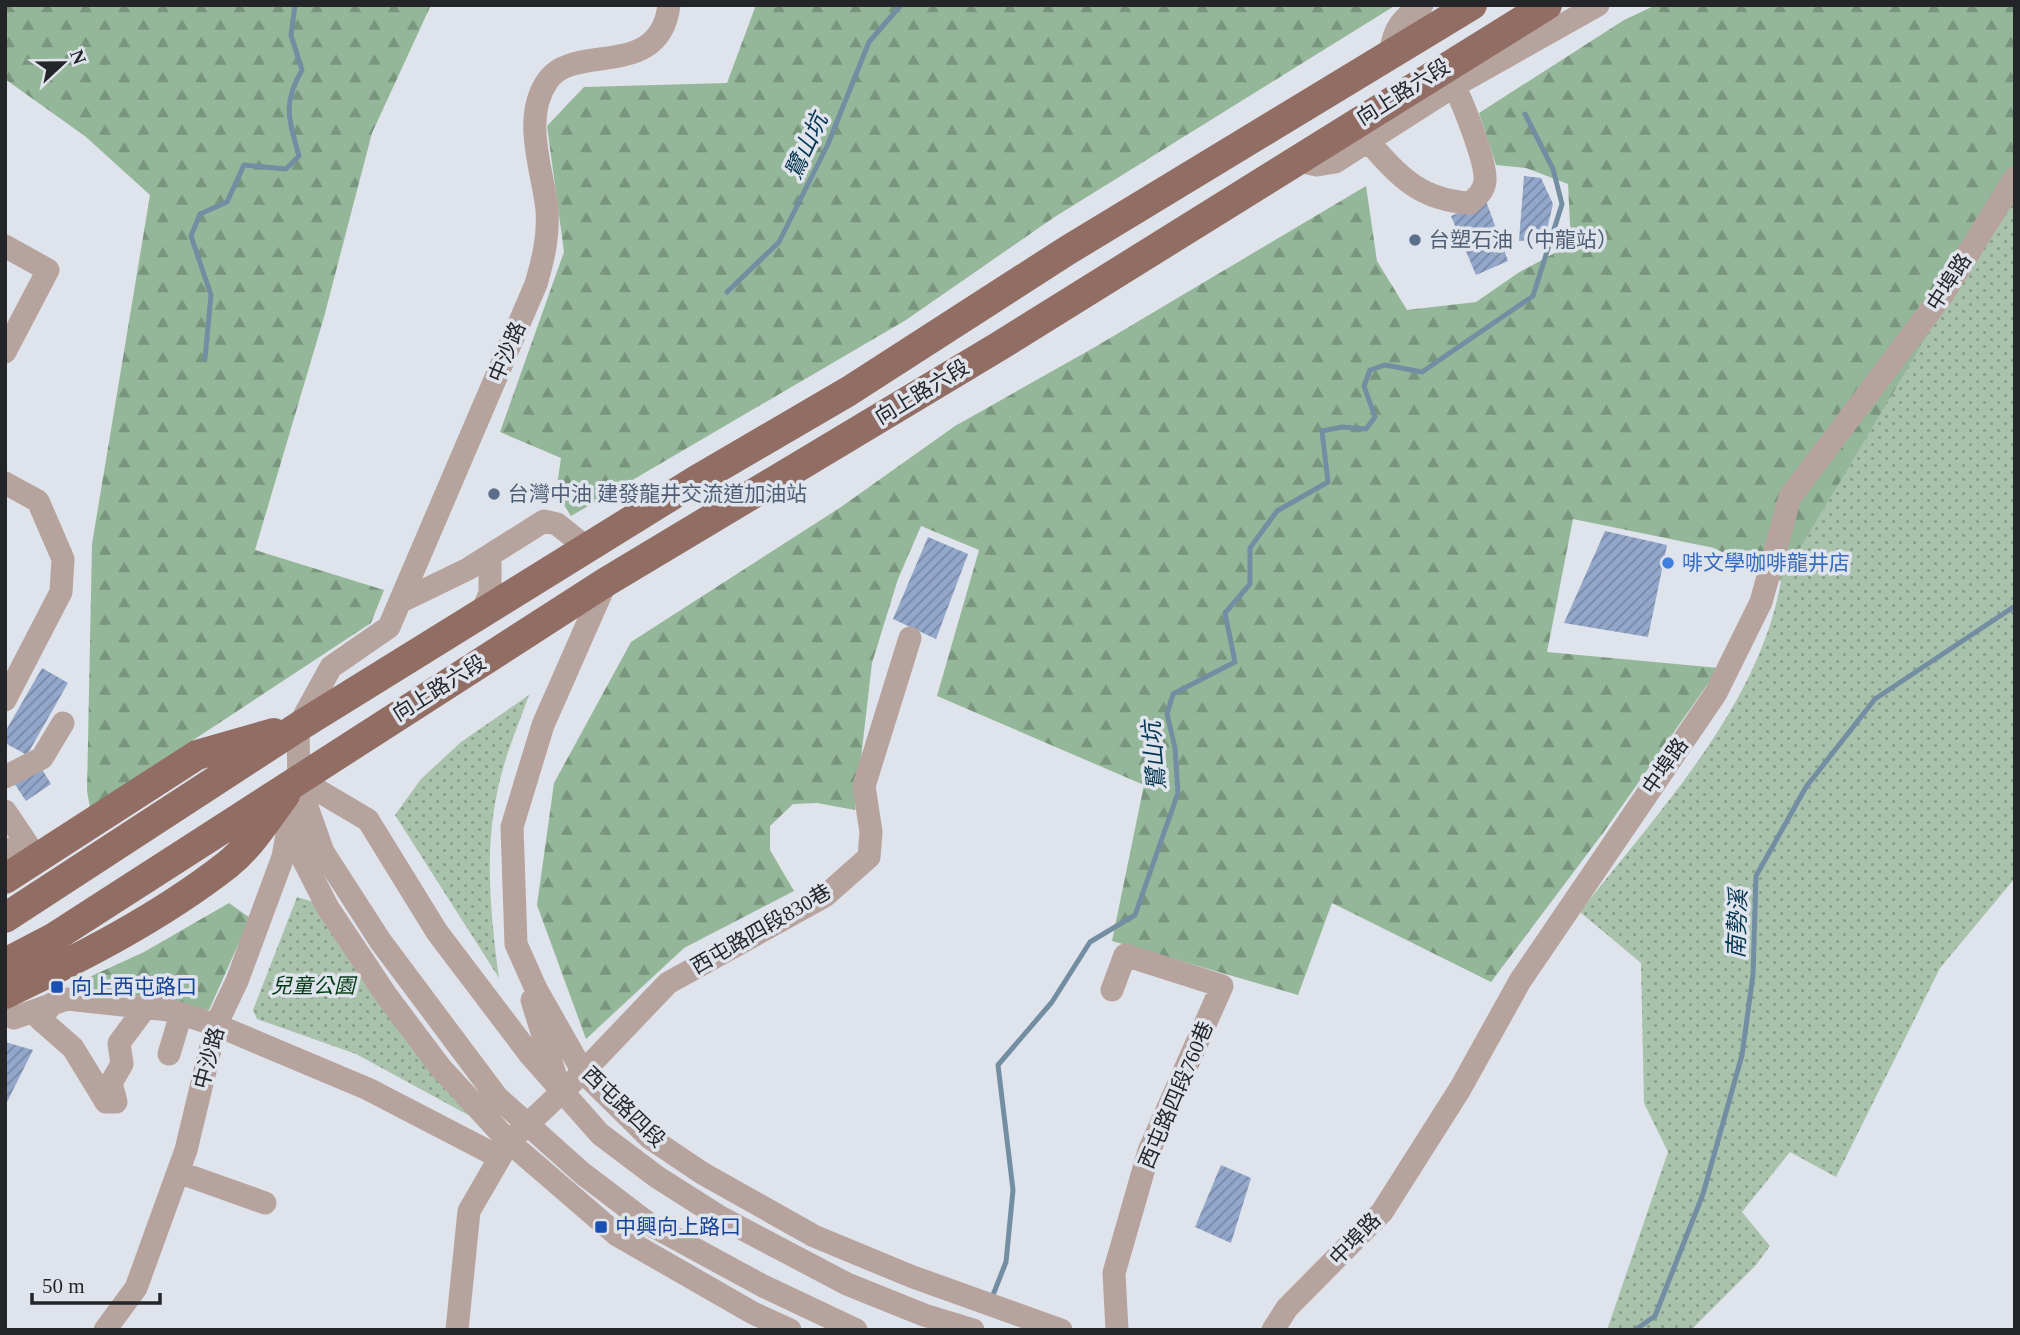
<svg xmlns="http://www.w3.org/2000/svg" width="2020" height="1335" viewBox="0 0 2020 1335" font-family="'Times New Roman','Noto Sans TC',serif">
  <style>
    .grass { fill: url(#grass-dots) }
    .forest { fill: url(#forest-firs) }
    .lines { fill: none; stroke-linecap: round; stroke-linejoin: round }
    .stream { stroke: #738ea2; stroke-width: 5 }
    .building { fill: url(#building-hatch) }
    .minor { stroke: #b7a39d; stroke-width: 23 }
    .major { stroke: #916d63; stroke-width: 30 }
    .service-dot { fill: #5c6f8a; stroke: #dfe3eb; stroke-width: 2.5 }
    .shop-dot { fill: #3f7fe0; stroke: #dfe3eb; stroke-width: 2.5 }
    .transit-dot { fill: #1a4fb4; stroke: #dfe3eb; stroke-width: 2.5 }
    .labels { text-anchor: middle; stroke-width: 7; stroke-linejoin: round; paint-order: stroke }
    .street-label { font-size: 21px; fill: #232528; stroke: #dfe3eb }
    .service-label { font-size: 21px; fill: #4e5e75; stroke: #dfe3eb; text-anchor: start }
    .shop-label { font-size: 21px; fill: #366cbe; stroke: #dfe3eb; text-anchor: start }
    .park-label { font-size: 21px; font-style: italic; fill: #013a14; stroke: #dfe3eb }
    .transit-label { font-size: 21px; fill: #164399; stroke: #dfe3eb; text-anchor: start }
    .water-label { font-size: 23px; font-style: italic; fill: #033450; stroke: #dfe3eb }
  </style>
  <defs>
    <pattern id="grass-dots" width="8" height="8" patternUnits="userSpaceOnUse" patternTransform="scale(1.75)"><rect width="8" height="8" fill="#a9c2ac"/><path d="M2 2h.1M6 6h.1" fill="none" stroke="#899d8c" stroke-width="1.8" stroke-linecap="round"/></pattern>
    <pattern id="forest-firs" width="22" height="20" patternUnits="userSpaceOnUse" patternTransform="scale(1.75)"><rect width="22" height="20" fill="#95b799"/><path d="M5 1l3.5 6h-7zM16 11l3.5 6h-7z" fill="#79957d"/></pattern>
    <pattern id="building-hatch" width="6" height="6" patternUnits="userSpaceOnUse" patternTransform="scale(1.75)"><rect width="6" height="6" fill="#93a7ca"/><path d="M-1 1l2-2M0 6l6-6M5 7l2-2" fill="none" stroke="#7888a4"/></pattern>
  </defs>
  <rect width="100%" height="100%" fill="#dfe3eb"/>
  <!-- grass -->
  <path class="grass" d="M2015,187v691l-75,90 -104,209 -46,-25 -48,60 28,34 -14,19 -65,65h-84l61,-178 -24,-49 -3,-140 -61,-51c76,-98 179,-205 201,-331z
    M529,695c-9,26 -21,53 -28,81 -18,67 -11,135 -2,202l-104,-163 26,-36 40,-37z
    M297,897l17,5 167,220 -125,-68 -99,-35 -4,-9z"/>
  <!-- forest -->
  <path class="forest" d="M5,5h426l-59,128 -48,184 -69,233 129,40 -13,33 -281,185 -3,-17 5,-247 58,-349 -64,-58 -81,-58z
    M756,5h640l-343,213 -147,102 -335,196 -15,-24 5,-34 -61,-26 64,-180 -17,-126 37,-39 143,-4z
    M1656,5h359v183l-234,393 -67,-33 -141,-29 -26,133 172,16 -116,165 -112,149 -159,-79 -34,92 -186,-54 32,-156 -207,-89 42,-146 -58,-24 -23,53 -26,84 -17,147 -38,-7 -24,1 -23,22v24l24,41 -110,57 -98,91 -49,-134 17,-122 77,-141 210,-135 114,-81 140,-79 271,-161 11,75 30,49 69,-8 42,-29 53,-29 -3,-60 -42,-16 -30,-3 -17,-52 145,-93z
    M229,903l21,15 -41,92 -140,-15 16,-16 59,-27z"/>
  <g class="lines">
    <!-- stream -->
    <path class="stream" d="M727,292l52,-50 49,-98 41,-102 32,-37
      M205,359l6,-64 -20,-59 9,-22 27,-12 17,-37 42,4 13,-13c-10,-36 -17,-52 3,-86l-11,-35 4,-30
      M993,1295l13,-33 7,-72 -15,-125 54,-63 38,-60 45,-27 43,-122 -3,-45 -8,-34 6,-20 62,-32 -10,-49 25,-29v-36l27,-37 51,-29 -6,-51 20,-4 24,2 9,-12 -11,-31 6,-16 15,-5 37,7 111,-76 29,-92 -9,-35 -28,-55
      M1635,1330l20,-14 48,-122 39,-139 11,-80 3,-99 50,-89 69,-88 140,-93"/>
  </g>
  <!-- building -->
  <path class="building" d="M1524,176l17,2 12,26 -8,34 -26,3z
    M1486,201l22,60 -32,14 -25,-59z
    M1605,531l62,14 -19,92 -84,-14z
    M928,537l40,17 -32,85 -43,-20z
    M42,668l26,15 -41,72 -22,-12v-11z
    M40,766l11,18 -25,17 -12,-18z
    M5,1042l28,8 -28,56z
    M1221,1165l30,13 -20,65 -36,-16z"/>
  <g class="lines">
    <!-- minor -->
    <path class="minor" d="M669,5c-9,76 -94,37 -121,75 -27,38 -5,90 -1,130 2,26 -4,50 -11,74l-147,343 -58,40 -33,60 2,126 28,55 58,87 54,72 69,75 108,93 136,78 37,17
      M1391,52c2,-24 12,-34 31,-47
      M1367,140c32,36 52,60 103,63 7,-6 14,-12 15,-22 2,-17 -22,-78 -31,-95
      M1294,160l23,5 18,-3 119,-76 144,-81
      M5,246l43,24 -43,82
      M5,483l33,18 25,58 -2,33 -56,108
      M606,582l-63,143 -31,102 4,117 20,45 47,83 67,66 52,35 112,63 99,41 148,53
      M402,601l66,-32 76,-48 13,3 30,24
      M481,614l9,-21v-38
      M5,777l37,-19 21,-35
      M297,778l71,42 69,112 94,124 69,78 57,43 63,40 127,67 77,31 49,15
      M305,801l18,51 58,90 116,155 85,76 67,51 114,62 93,44
      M5,811l31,46
      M5,849l31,8
      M1112,990l13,-35 97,31 -73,165 -35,122 3,57
      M532,1000l25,81
      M52,1004l-12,15 33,29 33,54h10l-5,-19 11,-19 -3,-21 26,-35
      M14,1018l53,-19 102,11 47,15 152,64 131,68
      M169,1054l12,-40
      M178,1172l87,31
      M105,1330l31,-42 50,-138 30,-125 21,-44 46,-124 6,-34
      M457,1330l12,-119 40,-69 74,-70 85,-89 157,-87 44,-39 2,-25 -7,-46 46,-148
      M1273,1330l14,-22 95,-96 78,-123 60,-108 196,-288 45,-91 29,-105 153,-203 72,-116"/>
    <!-- major -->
    <path class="major" d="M5,879l192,-124 77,-22
      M5,918l293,-191 397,-246 154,-90 219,-141 404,-245
      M5,963l48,-25 553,-356 395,-237 546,-340
      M5,994c77,-37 154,-76 222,-129 23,-18 40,-46 58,-70"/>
  </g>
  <!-- markers -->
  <g class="service-dot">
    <circle cx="1415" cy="240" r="7"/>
    <circle cx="494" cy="494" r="7"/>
  </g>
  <circle class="shop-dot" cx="1668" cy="563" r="7"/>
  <g class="transit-dot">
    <rect x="50" y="980" width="14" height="14" rx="3.5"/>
    <rect x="594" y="1220" width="14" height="14" rx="3.5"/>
  </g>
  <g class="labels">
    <!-- street labels -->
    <g class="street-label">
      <text transform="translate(1403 92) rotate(-32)" y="7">向上路六段</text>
      <text transform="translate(1949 282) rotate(-57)" y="7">中埠路</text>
      <text transform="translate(507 352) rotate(-67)" y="7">中沙路</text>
      <text transform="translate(922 392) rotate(-31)" y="7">向上路六段</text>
      <text transform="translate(439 688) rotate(-32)" y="7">向上路六段</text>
      <text transform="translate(1665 766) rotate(-55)" y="7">中埠路</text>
      <text transform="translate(761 929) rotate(-30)" y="7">西屯路四段830巷</text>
      <text transform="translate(209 1058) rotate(-75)" y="7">中沙路</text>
      <text transform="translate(1176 1095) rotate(-67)" y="7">西屯路四段760巷</text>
      <text transform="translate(624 1107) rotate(44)" y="7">西屯路四段</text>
      <text transform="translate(1355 1239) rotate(-46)" y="7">中埠路</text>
    </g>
    <!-- service labels -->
    <g class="service-label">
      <text x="1429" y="247">台塑石油（中龍站）</text>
      <text x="508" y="501">台灣中油 建發龍井交流道加油站</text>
    </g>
    <!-- shop labels -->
    <g class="shop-label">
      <text x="1682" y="570">啡文學咖啡龍井店</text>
    </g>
    <!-- park labels -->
    <g class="park-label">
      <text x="313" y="993">兒童公園</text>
    </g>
    <!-- transit labels -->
    <g class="transit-label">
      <text x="71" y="994">向上西屯路口</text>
      <text x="615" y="1234">中興向上路口</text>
    </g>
    <!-- water labels -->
    <g class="water-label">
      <text transform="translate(806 146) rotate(-65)" y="8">鷺山坑</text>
      <text transform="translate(1154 756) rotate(-95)" y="8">鷺山坑</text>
      <text transform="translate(1737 924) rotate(-88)" y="8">南勢溪</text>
    </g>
  </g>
  <!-- border -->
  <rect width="2020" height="1335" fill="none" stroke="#232528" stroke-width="14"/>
  <!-- north arrow -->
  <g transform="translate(63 63) rotate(68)" stroke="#dfe3eb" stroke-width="5" paint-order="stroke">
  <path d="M0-5L12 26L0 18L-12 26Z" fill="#232528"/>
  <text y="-10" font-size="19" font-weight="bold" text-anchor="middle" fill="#232528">N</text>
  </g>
  <!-- scale -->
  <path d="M32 1293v10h128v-10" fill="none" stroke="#232528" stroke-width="3.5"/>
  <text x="42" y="1293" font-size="21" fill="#232528" stroke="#dfe3eb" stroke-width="5" paint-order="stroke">50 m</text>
</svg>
